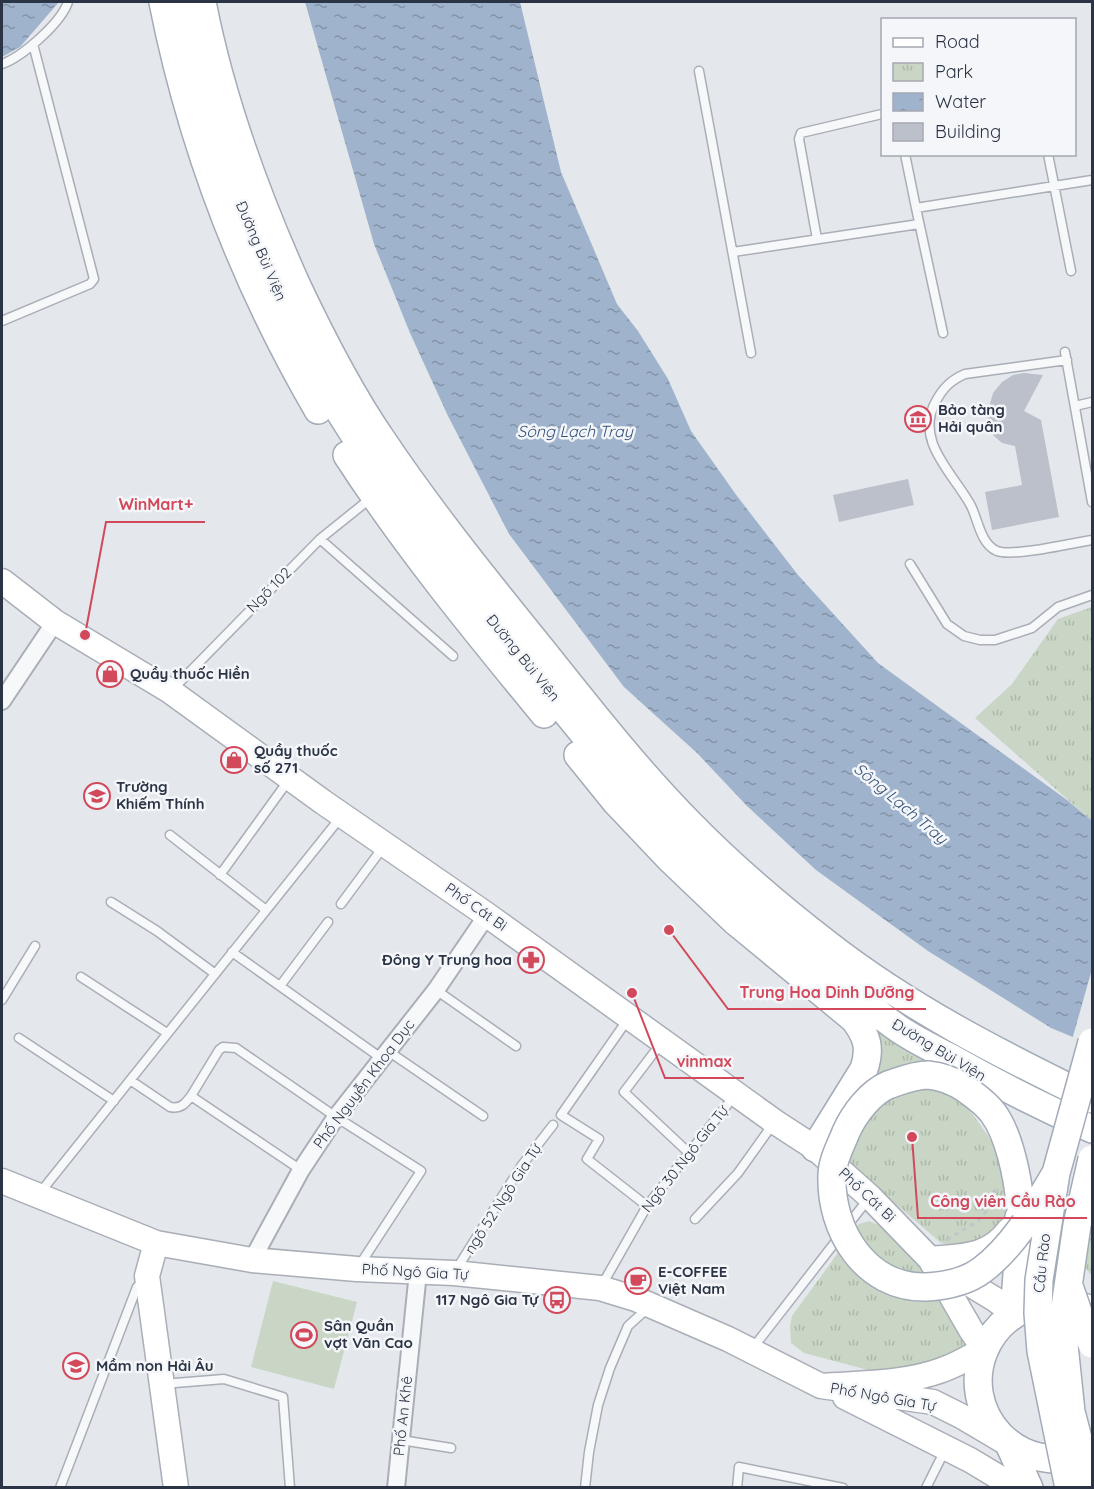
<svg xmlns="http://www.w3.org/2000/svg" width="1094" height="1489" viewBox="0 0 1094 1489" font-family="Quicksand,sans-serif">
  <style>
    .grass { fill: #c9d6c5 }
    .park { fill: url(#park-tufts) }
    .water { fill: url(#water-ripples) }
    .pier { fill: #e4e7ec }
    .building { fill: #bbc0ca }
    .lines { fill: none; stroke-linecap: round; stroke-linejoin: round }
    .lane-casing { stroke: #a9aeb7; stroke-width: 11 }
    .street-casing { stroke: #a9aeb7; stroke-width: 20 }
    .secondary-casing { stroke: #a9aeb7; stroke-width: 27 }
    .primary-casing { stroke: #a3abb8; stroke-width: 30 }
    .lane { stroke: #f7f8fa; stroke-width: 8 }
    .street { stroke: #f7f8fa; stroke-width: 16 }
    .secondary { stroke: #fff; stroke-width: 24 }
    .primary { stroke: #fff; stroke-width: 27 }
    .primary-bridge-casing { stroke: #a3abb8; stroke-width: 30; stroke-linecap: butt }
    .path-bridge { stroke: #c2c5cb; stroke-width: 3; stroke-dasharray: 4.5 4.5; stroke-linecap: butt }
    .primary-bridge { stroke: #fff; stroke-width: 27 }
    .labels { text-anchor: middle; stroke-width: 5; stroke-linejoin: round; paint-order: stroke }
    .street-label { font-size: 15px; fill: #2b3445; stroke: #f4f6f9 }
    .poi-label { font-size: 15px; font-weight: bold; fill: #2b3445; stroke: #f4f6f9; text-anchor: start }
    .water-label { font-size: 16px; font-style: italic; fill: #34527a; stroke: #f4f6f9 }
    .leader { fill: none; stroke: #d1495b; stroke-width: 2 }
    .callout-dot { fill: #d1495b; stroke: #f4f6f9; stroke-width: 2 }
    .callout-label { font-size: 16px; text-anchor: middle; font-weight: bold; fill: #d1495b; stroke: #f4f6f9; stroke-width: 5; stroke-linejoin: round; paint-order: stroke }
  </style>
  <defs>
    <pattern id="park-tufts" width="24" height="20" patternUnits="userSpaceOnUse" patternTransform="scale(1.5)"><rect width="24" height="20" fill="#c9d6c5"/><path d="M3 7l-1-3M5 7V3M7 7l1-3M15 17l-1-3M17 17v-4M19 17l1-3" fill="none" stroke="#adb8ab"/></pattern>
    <pattern id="water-ripples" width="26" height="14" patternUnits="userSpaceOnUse" patternTransform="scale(1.5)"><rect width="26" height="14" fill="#9fb4cc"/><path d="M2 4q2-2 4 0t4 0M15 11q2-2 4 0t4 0" fill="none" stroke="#8293a7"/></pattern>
  </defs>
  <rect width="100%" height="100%" fill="#e4e7ec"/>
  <!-- grass -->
  <path class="grass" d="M273,1281l84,21 -23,87 -83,-22z"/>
  <!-- park -->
  <path class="park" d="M1092,607v214l-117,-103 37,-34 46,-65z
    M866,1021l80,46 19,37 29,40 11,44v29l-9,16 -20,12 -21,1 -14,-3 -108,-93z
    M1092,1167v109l-14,-18z
    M869,1221l14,6 51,49 33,60v16l-72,23 -27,-5 -64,-17 -13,-10 -1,-17 2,-10 67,-92z"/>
  <!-- water -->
  <path class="water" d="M2,2h57l-39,45 -18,10z
    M305,2h215l41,170 56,132 21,27 30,48 23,52 46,65 61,79 80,88 189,137 25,21v224l-41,-17 -123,-77 -112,-81 -69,-64 -50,-53 -73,-66 -115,-153 -61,-118 -38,-83 -36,-89z"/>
  <!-- pier -->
  <path class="pier" d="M1092,969v79l-20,-8z"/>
  <!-- building -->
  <path class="building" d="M1024,373l19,2 -19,36 17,9 18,97 -67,13 -7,-38 37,-7 -7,-39 -13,-3 -8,-7 -5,-10 -2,-11 6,-22 9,-11 11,-7z
    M908,479l6,26 -75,17 -6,-27z"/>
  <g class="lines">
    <defs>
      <path id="lane" d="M2,64c20,-7 59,-41 66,-62
        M699,71l52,282
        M905,154l11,54 176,-28
        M1048,154l23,117
        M916,208l27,125
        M817,239l-18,-100 2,-6 81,-19
        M733,252l186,-28
        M2,321l88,-37 4,-5 -61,-235
        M1065,352l27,150
        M1067,360l-102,14c-14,6 -22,14 -29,27 -22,39 16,71 34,103 8,14 10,40 27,47 17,6 75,-8 95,-11
        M1075,406l17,-4
        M320,539l133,117
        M910,564l37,60 17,12 16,4h15l37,-12 26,-21 34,-12
        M171,691l149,-152 51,-41
        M170,835l96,75
        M220,875l68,-94
        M111,902l46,29 57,42
        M341,904l43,-58
        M232,952l149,106
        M81,977l86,56
        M280,986l48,-64
        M436,990l80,56
        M2,1000l33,-54
        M628,1019l-67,96 38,24 -12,20 60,47
        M19,1038l95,63
        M662,1042l-38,50 65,61
        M388,1051l95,65
        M130,1080l40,27c11,2 15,-3 21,-11l110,74
        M191,1096l28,-46 4,-3 13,1 100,69 85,54 -62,95
        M39,1194l301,-376
        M695,1219l43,-46 35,-49
        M847,1226l22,-28
        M456,1270l66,-105 31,-40
        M602,1285l45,-79 88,-111
        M752,1349l88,-113
        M163,1384l61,-5 59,18 7,91
        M401,1440l50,8
        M60,1488l77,-201 6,-6
        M585,1488l4,-36 9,-47 12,-37 18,-42 21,-19
        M737,1488l2,-21 104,21
        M926,1488l19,-38"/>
      <path id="street" d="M2,701l53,-79
        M252,1260l49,-90 35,-53 100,-127 51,-75
        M396,1488l22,-216"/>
      <path id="secondary" d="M2,581l53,41 115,69 153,111 164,113 288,207 40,26 55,49 60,62 41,71 13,19c-14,8 -27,16 -42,21 -38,14 -82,13 -121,16
        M2,1181l154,62 96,17 105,9 97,4 146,15 36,11 92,40 93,47 112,16 28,14 44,26
        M156,1243l-9,33 29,212
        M930,1259c32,-3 58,-1 79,-29
        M950,1272l46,28 18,14
        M845,1397l125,63 47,28"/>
      <path id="primary" d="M163,2c29,146 80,279 155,408
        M182,2c26,134 78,274 147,392 56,95 127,181 196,267 48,60 97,122 152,177 46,46 95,88 146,129 25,20 49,44 76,62 16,11 35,20 52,29 46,26 93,50 141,71
        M202,2c19,98 54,193 95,284 25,53 52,106 85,154 49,73 105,142 160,210 47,59 94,119 147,173 43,44 90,84 138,121 82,64 173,110 265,155
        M347,455c59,91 128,175 197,259
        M578,755l38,47 54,57 65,62 119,98c13,17 17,29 10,50l-49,79
        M1014,1314l4,-53 1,-44
        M1009,1444l20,44
        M1084,1455c-14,6 -30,5 -45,2 -15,-3 -28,-11 -39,-22 -46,-49 -15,-128 52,-133 14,-1 27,3 40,8"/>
    </defs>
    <!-- lane casing -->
    <use href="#lane" class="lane-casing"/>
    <!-- street casing -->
    <use href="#street" class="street-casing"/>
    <!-- secondary casing -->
    <use href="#secondary" class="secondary-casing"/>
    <!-- primary casing -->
    <use href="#primary" class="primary-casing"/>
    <!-- lane -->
    <use href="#lane" class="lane"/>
    <!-- street -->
    <use href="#street" class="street"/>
    <!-- secondary -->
    <use href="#secondary" class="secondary"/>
    <!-- primary -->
    <use href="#primary" class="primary"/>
    <defs>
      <path id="primary-bridge" d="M1020,1204c-2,-26 -11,-70 -27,-91 -7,-10 -18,-17 -27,-24 -12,-8 -25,-13 -38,-14 -14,0 -28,6 -40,10 -18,8 -34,29 -42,47 -5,13 -14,29 -14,43 -2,55 33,113 94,112 19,-1 40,-5 56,-17 33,-25 53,-62 74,-97
        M1070,1289l8,23 14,32
        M1069,1488l-28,-137 -3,-38 1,-33 17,-107 36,-131
        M1091,1488l-20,-76 -7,-67v-31l13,-89 15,-66"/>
    </defs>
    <!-- primary-bridge casing -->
    <use href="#primary-bridge" class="primary-bridge-casing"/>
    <!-- path-bridge -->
    <path class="path-bridge" d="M947,1240c26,-19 39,-14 46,-50l7,2"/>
    <!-- primary-bridge -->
    <use href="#primary-bridge" class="primary-bridge"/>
  </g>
  <!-- icons -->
  <defs>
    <symbol id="museum-ring" viewBox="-11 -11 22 22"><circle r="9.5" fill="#f4f6f9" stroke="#d1495b" stroke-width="1.5"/><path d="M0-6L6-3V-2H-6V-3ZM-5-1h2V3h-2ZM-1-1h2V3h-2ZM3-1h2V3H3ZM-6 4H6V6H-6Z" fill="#d1495b"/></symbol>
    <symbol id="shop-ring" viewBox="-11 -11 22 22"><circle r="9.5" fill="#f4f6f9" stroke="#d1495b" stroke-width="1.5"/><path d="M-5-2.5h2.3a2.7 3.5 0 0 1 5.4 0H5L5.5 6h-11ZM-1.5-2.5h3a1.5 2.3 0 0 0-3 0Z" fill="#d1495b"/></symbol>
    <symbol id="school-ring" viewBox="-11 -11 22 22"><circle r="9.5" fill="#f4f6f9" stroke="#d1495b" stroke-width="1.5"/><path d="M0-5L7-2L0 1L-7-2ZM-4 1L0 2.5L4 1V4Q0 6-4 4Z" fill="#d1495b"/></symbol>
    <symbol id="pharmacy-ring" viewBox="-11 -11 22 22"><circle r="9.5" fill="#f4f6f9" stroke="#d1495b" stroke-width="1.5"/><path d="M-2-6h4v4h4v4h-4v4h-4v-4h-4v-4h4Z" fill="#d1495b"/></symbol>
    <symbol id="cafe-ring" viewBox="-11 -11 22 22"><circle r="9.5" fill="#f4f6f9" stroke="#d1495b" stroke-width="1.5"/><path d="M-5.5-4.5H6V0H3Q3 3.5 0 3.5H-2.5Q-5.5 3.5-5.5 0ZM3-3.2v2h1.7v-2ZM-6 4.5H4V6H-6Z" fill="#d1495b"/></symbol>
    <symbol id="bus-ring" viewBox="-11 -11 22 22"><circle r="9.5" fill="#f4f6f9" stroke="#d1495b" stroke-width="1.5"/><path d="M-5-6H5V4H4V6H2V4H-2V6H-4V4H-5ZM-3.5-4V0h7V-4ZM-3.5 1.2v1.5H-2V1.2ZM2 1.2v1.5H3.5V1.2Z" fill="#d1495b"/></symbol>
    <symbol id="stadium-ring" viewBox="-11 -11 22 22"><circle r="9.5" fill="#f4f6f9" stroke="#d1495b" stroke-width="1.5"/><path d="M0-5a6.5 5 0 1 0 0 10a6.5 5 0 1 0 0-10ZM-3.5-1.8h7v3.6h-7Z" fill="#d1495b"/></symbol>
  </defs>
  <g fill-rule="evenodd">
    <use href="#museum-ring" x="903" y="404" width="30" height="30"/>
    <use href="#shop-ring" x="95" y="659" width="30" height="30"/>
    <use href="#shop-ring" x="219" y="745" width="30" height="30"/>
    <use href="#school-ring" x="82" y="781" width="30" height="30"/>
    <use href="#pharmacy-ring" x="516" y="945" width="30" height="30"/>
    <use href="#cafe-ring" x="623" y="1266" width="30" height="30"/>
    <use href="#bus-ring" x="542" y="1285" width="30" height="30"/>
    <use href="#stadium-ring" x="289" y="1320" width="30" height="30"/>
    <use href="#school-ring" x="61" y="1351" width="30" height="30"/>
  </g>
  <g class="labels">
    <!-- street labels -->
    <g class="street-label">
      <text transform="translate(261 251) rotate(67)" y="5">Đường Bùi Viện</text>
      <text transform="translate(269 590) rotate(-45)" y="5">Ngõ 102</text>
      <text transform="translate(523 658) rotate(51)" y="5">Đường Bùi Viện</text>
      <text transform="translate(476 907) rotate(35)" y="5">Phố Cát Bi</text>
      <text transform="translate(939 1050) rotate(31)" y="5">Đường Bùi Viện</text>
      <text transform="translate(364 1084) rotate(-53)" y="5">Phố Nguyễn Khoa Dục</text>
      <text transform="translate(685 1159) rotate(-52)" y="5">Ngõ 30 Ngô Gia Tự</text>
      <text transform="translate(867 1195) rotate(43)" y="5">Phố Cát Bi</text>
      <text transform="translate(503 1199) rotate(-57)" y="5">ngõ 52 Ngô Gia Tự</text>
      <text transform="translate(1042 1263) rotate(-84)" y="5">Cầu Rào</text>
      <text transform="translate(415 1272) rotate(3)" y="5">Phố Ngô Gia Tự</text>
      <text transform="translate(883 1397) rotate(10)" y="5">Phố Ngô Gia Tự</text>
      <text transform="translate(403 1416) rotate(-84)" y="5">Phố An Khê</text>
    </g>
    <!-- poi labels -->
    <g class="poi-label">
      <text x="938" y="415">Bảo tàng<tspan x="938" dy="17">Hải quân</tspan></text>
      <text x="130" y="679">Quầy thuốc Hiền</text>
      <text x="254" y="756">Quầy thuốc<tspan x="254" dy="17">số 271</tspan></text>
      <text x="116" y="792">Trường<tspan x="116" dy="17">Khiếm Thính</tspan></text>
      <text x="512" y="965" text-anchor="end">Đông Y Trung hoa</text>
      <text x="658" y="1277">E-COFFEE<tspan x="658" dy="17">Việt Nam</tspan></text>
      <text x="538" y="1305" text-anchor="end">117 Ngô Gia Tự</text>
      <text x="324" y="1331">Sân Quần<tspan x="324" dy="17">vợt Văn Cao</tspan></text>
      <text x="96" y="1371">Mầm non Hải Âu</text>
    </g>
    <!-- water labels -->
    <g class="water-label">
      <text x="575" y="437">Sông Lạch Tray</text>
      <text transform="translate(901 803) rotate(40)" y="6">Sông Lạch Tray</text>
    </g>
  </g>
  <!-- callouts -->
  <path class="leader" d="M85 635L106 522H205M669 930L728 1009H926M632 993L665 1078H744M912 1137L918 1218H1087"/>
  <g class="callout-dot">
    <circle cx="85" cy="635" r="6"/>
    <circle cx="669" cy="930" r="6"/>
    <circle cx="632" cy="993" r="6"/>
    <circle cx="912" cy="1137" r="6"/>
  </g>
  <g class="callout-label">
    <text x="156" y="510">WinMart+</text>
    <text x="827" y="998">Trung Hoa Dinh Dưỡng</text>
    <text x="704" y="1067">vinmax</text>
    <text x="1003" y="1207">Công viên Cầu Rào</text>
  </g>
  <!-- border -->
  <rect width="1094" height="1489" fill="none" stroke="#2b3445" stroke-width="6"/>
  <!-- legend -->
  <rect x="881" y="18" width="195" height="138" fill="#f4f6f9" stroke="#a4a8b1" stroke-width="1.5"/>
  <rect x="893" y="38" width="30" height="9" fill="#ffffff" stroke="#a4a8b1" stroke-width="1.5"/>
  <text x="935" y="48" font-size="18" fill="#2b3445">Road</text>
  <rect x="893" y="63" width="30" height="18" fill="url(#park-tufts)" stroke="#a4a8b1" stroke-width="1.5"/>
  <text x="935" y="78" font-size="18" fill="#2b3445">Park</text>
  <rect x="893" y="93" width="30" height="18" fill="url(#water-ripples)" stroke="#a4a8b1" stroke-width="1.5"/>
  <text x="935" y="108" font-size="18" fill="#2b3445">Water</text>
  <rect x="893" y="123" width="30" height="18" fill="#bbc0ca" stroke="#a4a8b1" stroke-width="1.5"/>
  <text x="935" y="138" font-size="18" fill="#2b3445">Building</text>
</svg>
